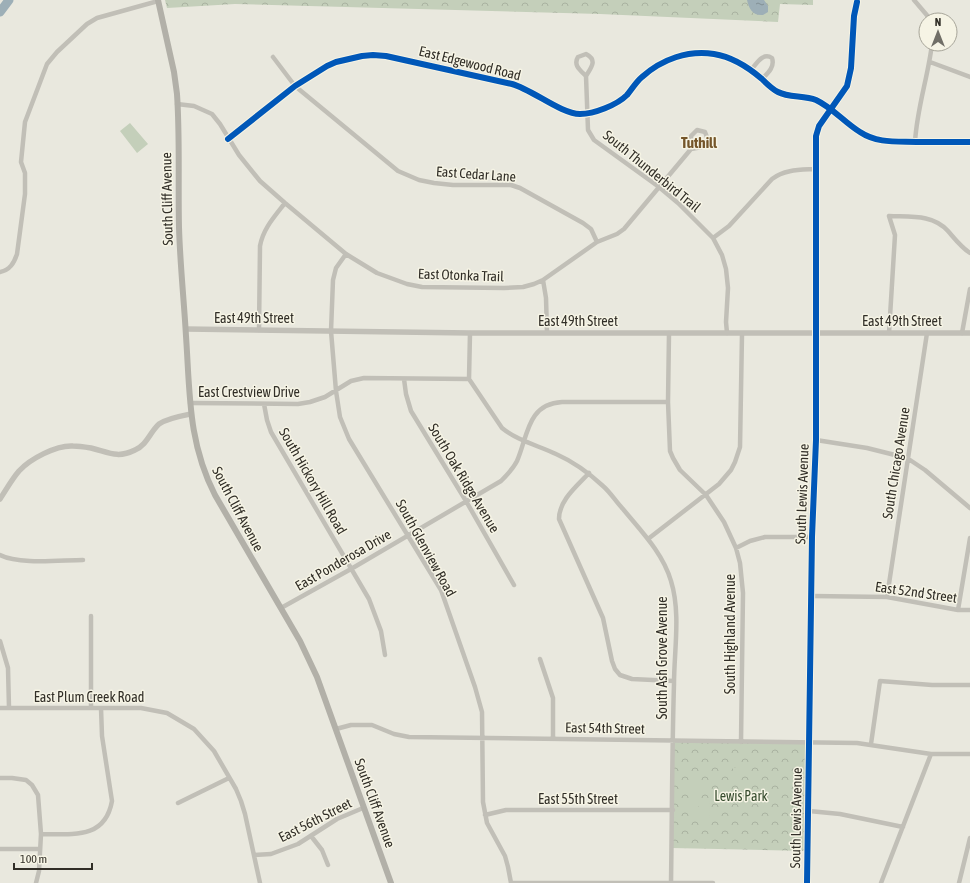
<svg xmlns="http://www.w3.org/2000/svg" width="970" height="883" viewBox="0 0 970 883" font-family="'Asap Condensed',sans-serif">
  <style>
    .forest { fill: url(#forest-crowns) }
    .pitch { fill: #c4cfba }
    .water { fill: url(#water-ripples) }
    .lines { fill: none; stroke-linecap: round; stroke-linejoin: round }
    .river { stroke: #9dafb7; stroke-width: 9 }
    .minor { stroke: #c1bfb7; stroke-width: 4.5 }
    .tertiary { stroke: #c1bfb7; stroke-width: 5.5 }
    .secondary { stroke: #b2b0a8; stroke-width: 6 }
    .cycleway-casing { stroke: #f6f4e5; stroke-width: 8 }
    .cycleway { stroke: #0057b8; stroke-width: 6 }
    .labels { text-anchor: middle; stroke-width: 3; stroke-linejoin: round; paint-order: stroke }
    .street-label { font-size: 14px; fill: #312e27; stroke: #f6f4e5 }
    .park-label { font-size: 14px; fill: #364c2e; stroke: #f6f4e5 }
    .neighbourhood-label { font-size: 15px; font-weight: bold; fill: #75562a; stroke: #f6f4e5 }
  </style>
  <defs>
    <pattern id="forest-crowns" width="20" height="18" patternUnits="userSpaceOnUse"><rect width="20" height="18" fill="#c4cfba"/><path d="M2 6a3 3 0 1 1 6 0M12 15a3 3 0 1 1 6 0" fill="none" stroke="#a9b2a0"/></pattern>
    <pattern id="water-ripples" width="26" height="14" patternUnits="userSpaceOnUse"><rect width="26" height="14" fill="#9dafb7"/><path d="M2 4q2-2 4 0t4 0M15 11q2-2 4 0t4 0" fill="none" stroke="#818f95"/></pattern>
  </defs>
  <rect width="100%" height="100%" fill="#e9e8de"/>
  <!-- forest -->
  <path class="forest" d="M165,0h648v5l-33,-1 -2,18 -178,-8 -365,-10 -68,4z
    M673,741l137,2 -2,108 -136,-3z"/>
  <!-- pitch -->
  <path class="pitch" d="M130,123l18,21 -11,9 -17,-22z
    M740,767v15h-7v-14z
    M691,782h21l-1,12h-20z
    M689,800h9v19h-9z
    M701,800h9l-1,19h-8z"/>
  <!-- water -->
  <path class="water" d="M747,0h17l4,6v6l-5,3c-10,1 -14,-6 -16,-15z"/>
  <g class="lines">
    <!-- river -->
    <path class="river" d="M0,12l9,-12"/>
    <!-- minor -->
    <path class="minor" d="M914,0l17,20
      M586,54c12,6 5,14 0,22 -6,-6 -13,-11 -8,-19z
      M273,57l22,29 103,85 21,9 15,3 19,2h58l9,3 63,35 8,6 6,13
      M930,62l40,15
      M751,70c6,-7 12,-18 21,-12 3,9 -4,15 -10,21
      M586,76l2,54 6,10 65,47 19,16 35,35 9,17 4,14 2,19 -2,34 1,11
      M177,104l17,2 18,8 8,10 19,31 21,26 25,22 61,51 31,19 30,11 15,3 82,1 19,-1 11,-3 9,-4 54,-38 20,-8 7,-5 67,-80
      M697,130l8,2 3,8 -6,7 -11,2v-13z
      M228,139l67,-53 32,-20 9,-4 26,-6 11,-1 13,1 126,28c21,6 49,30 68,30 14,0 37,-9 47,-19 5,-6 9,-13 15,-18 20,-18 46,-27 72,-23 19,3 34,13 48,25 5,5 10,10 16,13 11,6 26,3 38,8 17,8 29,23 44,32 18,12 38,9 59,10 17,0 34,0 51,0
      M915,142c2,-34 13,-65 17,-98
      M713,238l16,-12 43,-47c13,-10 29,-9 44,-10
      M346,254l-10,14 -3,12 -2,51 5,60 4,26 9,22 92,151 34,97 7,25 1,90 4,21 18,33 3,11 3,16
      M0,272c10,-2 14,-9 17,-18l8,-60v-21l-4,-11 4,-40 22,-58 10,-12 30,-28 10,-6 61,-17
      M543,280l3,18 1,34
      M259,330l1,-84c3,-17 14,-29 25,-43
      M470,333l-1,46 33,49c16,13 35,17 54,26 18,8 33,19 47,32 8,7 13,16 20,23 18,22 40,44 48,72 10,32 3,70 3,103 -2,66 -2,133 -3,199
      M669,333l-1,69 2,49 3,7 7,12 26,25 18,27 12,26 4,15 3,30 -2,149
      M816,333v-197l3,-10 28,-40 4,-18 3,-52 3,-14
      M889,333l6,-98 -6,-19c21,1 44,-2 59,15 7,8 13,16 22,22
      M962,333l8,-44
      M404,379l2,15 5,17 55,90 48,84
      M190,403l108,1 12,-2 15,-5 26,-16 13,-3 105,1
      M264,404l3,16 4,12 98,167 12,32 4,24
      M816,440l51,8 40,10 18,12 45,38
      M589,473c-12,13 -30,27 -30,46l44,99 9,43 3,8 5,6 12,4 42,2
      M648,539l71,-55 12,-14 4,-8 5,-15 2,-113
      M736,548l14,-7 15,-4h47
      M0,555c19,10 61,5 83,5
      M812,596l75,1 71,13h12
      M887,597l40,-264
      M281,608l70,-39 150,-88c6,-6 12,-12 16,-20 11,-25 10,-57 45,-59h106
      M958,610l12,-72
      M91,616v92
      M0,641l8,27 1,40
      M540,659l13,39v40
      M0,708h141l26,5 27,16 20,22 22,38 5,12 4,13 15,69
      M336,729l15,-4h21l22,9 15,3 448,6 74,11h39
      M871,744l9,-63 52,4h38
      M0,778h12l14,2 6,5 6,10 3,39 -2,37 -3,12
      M178,803l51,-25
      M809,811l31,3 63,13
      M485,815l21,-5h167
      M41,834c31,0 64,6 71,-33l-10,-65 -1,-28
      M311,836l11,14 6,15
      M0,849h40
      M254,855l17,-1 27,-10 39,-25 26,-11
      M511,883h202
      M881,883l50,-129
      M959,883l11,-45"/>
    <!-- tertiary -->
    <path class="tertiary" d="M186,329l284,4h500
      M0,499c6,-9 12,-20 19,-28 11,-12 37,-26 54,-25 6,0 12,1 18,2 17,4 26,11 44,2 12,-5 15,-18 24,-26 9,-6 22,-8 32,-10
      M807,883l5,-346 4,-97v-107"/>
    <!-- secondary -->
    <path class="secondary" d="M158,0l16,72 3,22c3,44 1,89 2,133 1,37 5,73 7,109 4,58 2,106 29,159l85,146 17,36 74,206"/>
    <defs>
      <path id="cycleway" d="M228,139l67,-53 32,-20 9,-4 26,-6 11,-1 13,1 126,28c21,6 49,30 68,30 14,0 37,-9 47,-19 5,-6 9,-13 15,-18 20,-18 46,-27 72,-23 19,3 34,13 48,25 5,5 10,10 16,13 11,6 26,3 38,8 17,8 29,23 44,32 18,12 38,9 59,10 17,0 34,0 51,0
        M807,883l5,-346 4,-97v-304l3,-10 28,-40 4,-18 3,-52 3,-14"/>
    </defs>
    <!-- cycleway casing -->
    <use href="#cycleway" class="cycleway-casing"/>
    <!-- cycleway -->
    <use href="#cycleway" class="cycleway"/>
  </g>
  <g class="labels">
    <!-- street labels -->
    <g class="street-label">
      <text transform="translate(470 63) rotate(14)" y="5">East Edgewood Road</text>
      <text transform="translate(652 171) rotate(39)" y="5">South Thunderbird Trail</text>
      <text transform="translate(476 174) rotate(4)" y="5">East Cedar Lane</text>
      <text transform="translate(167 199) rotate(-91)" y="5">South Cliff Avenue</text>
      <text transform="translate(461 275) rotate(2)" y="5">East Otonka Trail</text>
      <text x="254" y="323">East 49th Street</text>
      <text x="578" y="326">East 49th Street</text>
      <text x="902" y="326">East 49th Street</text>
      <text x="249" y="397">East Crestview Drive</text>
      <text transform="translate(896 463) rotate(-81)" y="5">South Chicago Avenue</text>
      <text transform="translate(464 478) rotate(59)" y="5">South Oak Ridge Avenue</text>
      <text transform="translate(313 481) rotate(60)" y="5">South Hickory Hill Road</text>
      <text transform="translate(802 494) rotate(-88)" y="5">South Lewis Avenue</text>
      <text transform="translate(238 509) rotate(62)" y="5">South Cliff Avenue</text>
      <text transform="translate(426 548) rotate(61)" y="5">South Glenview Road</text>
      <text transform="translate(343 560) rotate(-30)" y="5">East Ponderosa Drive</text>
      <text transform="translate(916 592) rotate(8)" y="5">East 52nd Street</text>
      <text transform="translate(730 634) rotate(-90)" y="5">South Highland Avenue</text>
      <text transform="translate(662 658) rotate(-90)" y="5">South Ash Grove Avenue</text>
      <text x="89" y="702">East Plum Creek Road</text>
      <text transform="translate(605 728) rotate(1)" y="5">East 54th Street</text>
      <text x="578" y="804">East 55th Street</text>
      <text transform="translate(375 803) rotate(70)" y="5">South Cliff Avenue</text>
      <text transform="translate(796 818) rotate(-89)" y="5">South Lewis Avenue</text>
      <text transform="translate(315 820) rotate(-27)" y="5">East 56th Street</text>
    </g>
    <!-- park labels -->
    <g class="park-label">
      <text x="741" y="801">Lewis Park</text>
    </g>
    <!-- neighbourhood labels -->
    <g class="neighbourhood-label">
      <text x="699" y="148">Tuthill</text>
    </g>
  </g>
  <!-- north arrow -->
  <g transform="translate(938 32)"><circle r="19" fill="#f6f4e5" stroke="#a7a599"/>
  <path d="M0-3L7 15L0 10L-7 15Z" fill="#716f67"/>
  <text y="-6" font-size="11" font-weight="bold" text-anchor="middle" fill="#312e27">N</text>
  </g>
  <!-- scale -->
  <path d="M14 863v6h78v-6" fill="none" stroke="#312e27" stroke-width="2"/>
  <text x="20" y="863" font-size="12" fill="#312e27" stroke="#f6f4e5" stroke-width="3" paint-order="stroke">100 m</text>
</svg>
